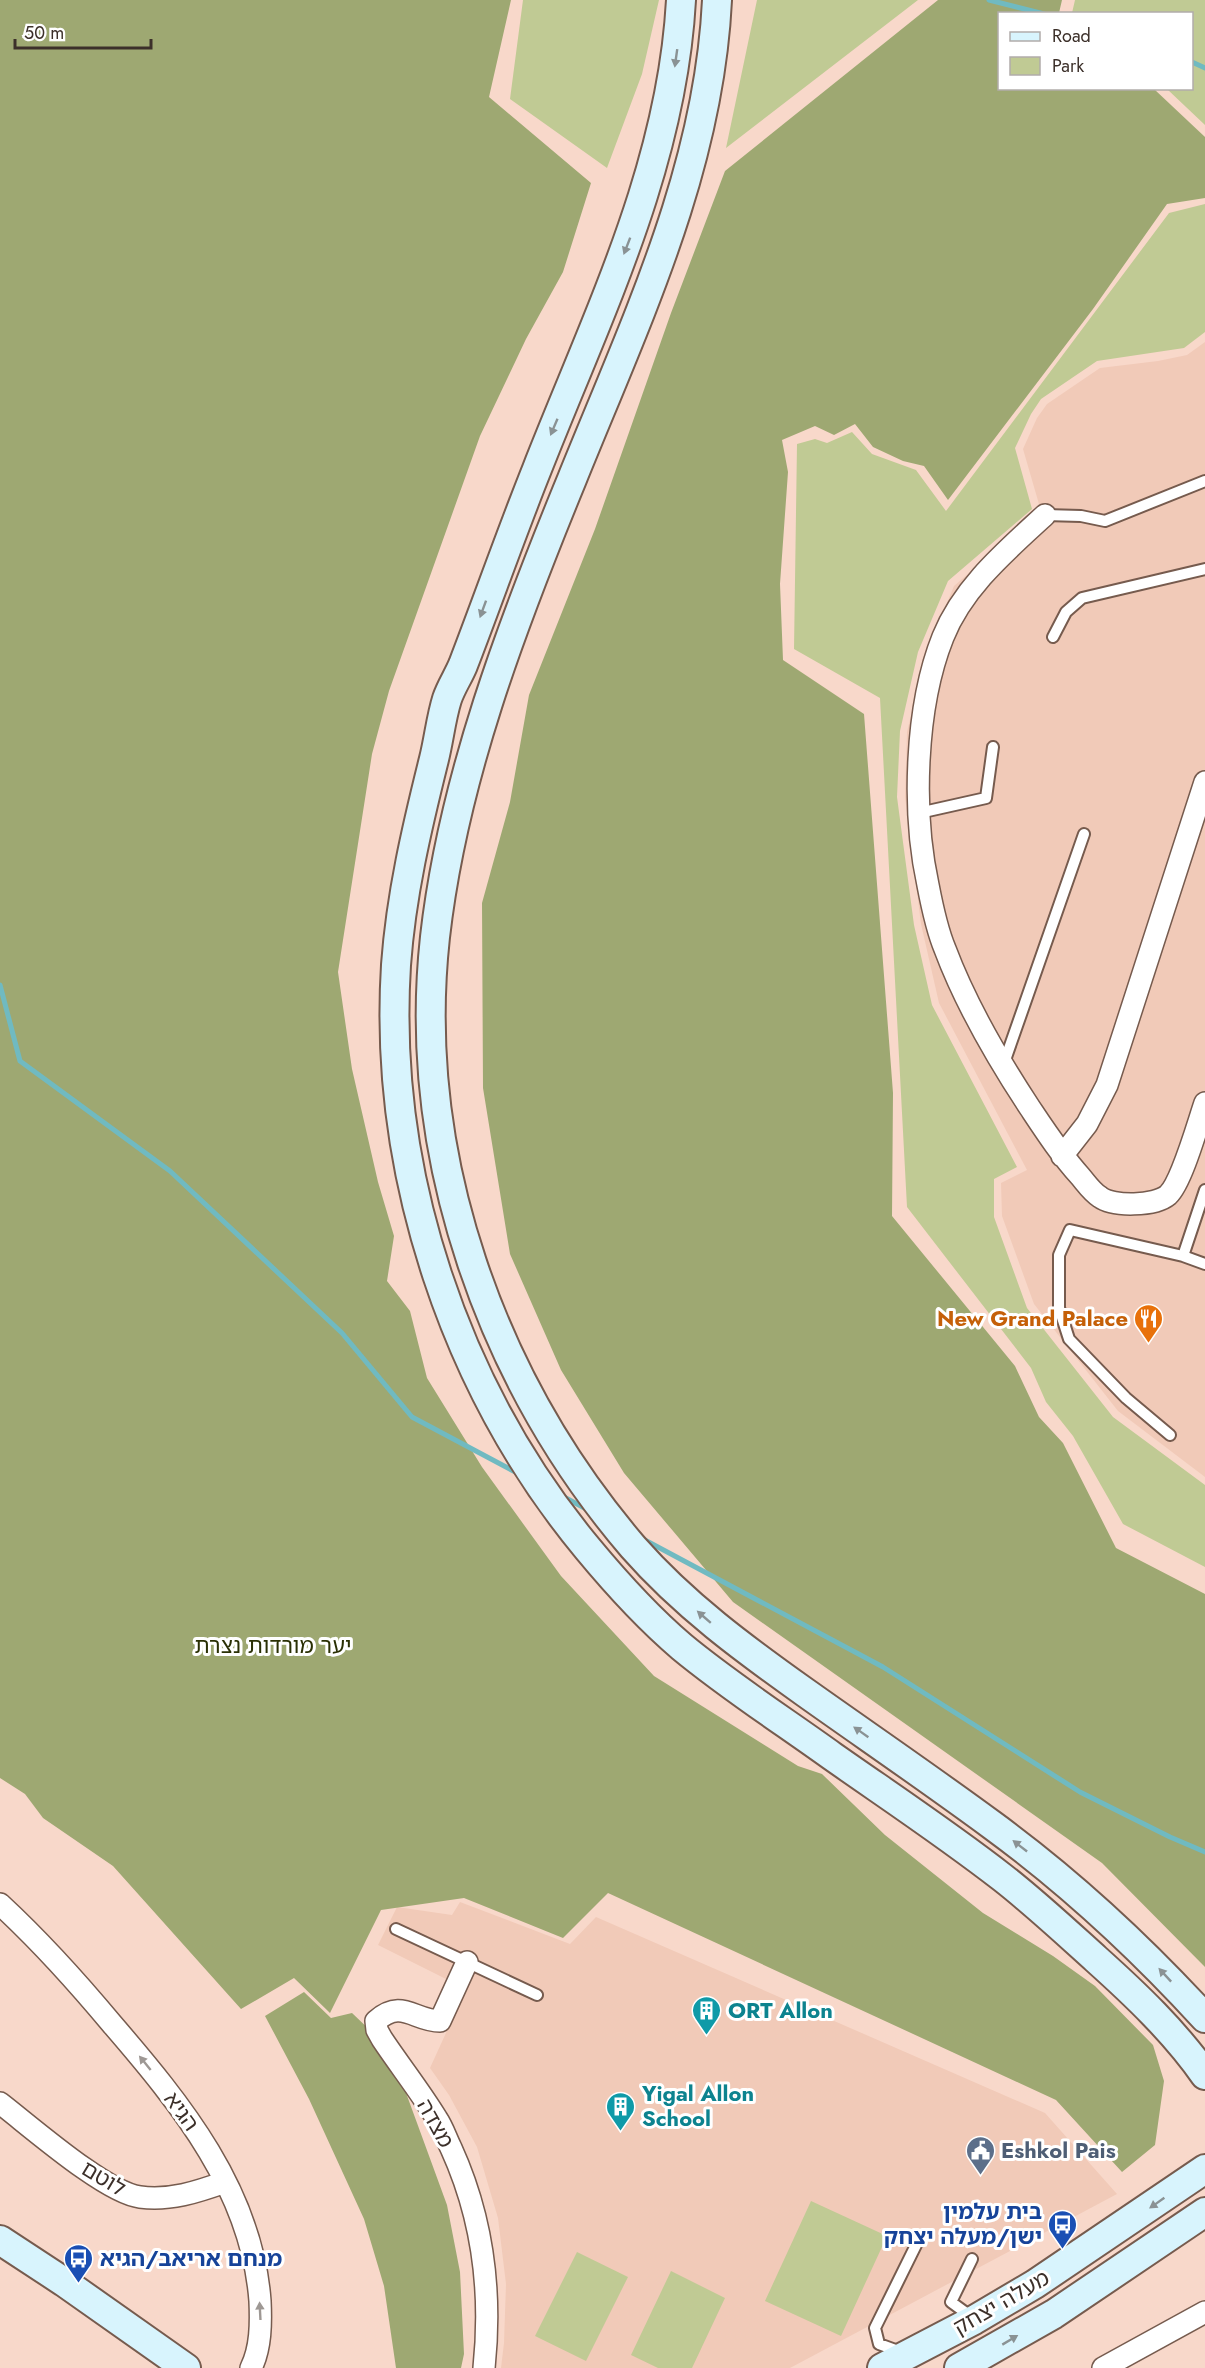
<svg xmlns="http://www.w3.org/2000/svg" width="1205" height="2368" viewBox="0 0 1205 2368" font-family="Jost,'Noto Sans Hebrew',sans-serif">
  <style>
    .built { fill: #f1cab8 }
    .green { fill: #c0ca94 }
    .forest { fill: #9ea872 }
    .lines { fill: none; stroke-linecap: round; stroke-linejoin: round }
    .stream { stroke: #70bac1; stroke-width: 5 }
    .lane-casing { stroke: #765b4e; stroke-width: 14 }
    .street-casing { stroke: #765b4e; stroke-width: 24 }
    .secondary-casing { stroke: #765b4e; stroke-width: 32 }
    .lane { stroke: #fff; stroke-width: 10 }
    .street { stroke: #fff; stroke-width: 21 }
    .secondary { stroke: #d8f4fd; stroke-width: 28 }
    .oneway { fill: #8a9294 }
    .oneway2 { fill: #9e9894 }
    .labels { text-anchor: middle; stroke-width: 6; stroke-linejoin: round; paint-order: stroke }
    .food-label { font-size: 22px; font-weight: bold; fill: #c56008; stroke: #fff; text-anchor: end }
    .park-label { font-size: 22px; fill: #2a3004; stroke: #fff }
    .culture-label { font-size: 22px; font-weight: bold; fill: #0d838f; stroke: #fff; text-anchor: start }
    .street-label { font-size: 22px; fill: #3c302a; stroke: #fff }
    .service-label { font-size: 22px; font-weight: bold; fill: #4e5e75; stroke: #fff; text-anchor: start }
    .transit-label { font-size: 22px; font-weight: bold; fill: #164399; stroke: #fff; text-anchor: end }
  </style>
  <rect width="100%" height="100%" fill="#f8d8ca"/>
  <!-- built -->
  <path class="built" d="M1205,342v1135l-87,-66 -84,-107 -32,-88 -1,-33 26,-13 -88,-167 -18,-79 -16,-127 2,-65 19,-78 28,-68 87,-75 -18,-62 14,-31 10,-14 53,-36 58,-7 29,-6z
    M460,1902l110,42 26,-27 449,196 72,81 -327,174h-289l3,-25 2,-59 -8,-66 -21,-71 -28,-52 -19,-27 36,-79 -88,-44 19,-38 55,8z"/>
  <!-- green -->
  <path class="green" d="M523,0h136l-17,74 -35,94 -97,-69z
    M757,0h161l-192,148z
    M1075,0h130v125l-38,-36 25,-1v-74l-120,-1z
    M1205,204v128l-21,16 -87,13 -56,38 -10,15 -16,34 17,61 -84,72 -30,71 -18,79 -3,66 17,128 18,80 85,162 -23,12v38l33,91 86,109 92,68v82l-82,-43 -50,-88 -27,-34 -15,-34 -124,-161 -27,-509 -86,-49 3,-205 18,-5 12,4 25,-11 20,22 44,16 30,41 223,-298z
    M811,2201l76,35 -46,100 -76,-35z
    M577,2252l51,25 -42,84 -51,-25z
    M671,2271l54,27 -33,70h-34l-27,-13z"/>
  <!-- forest -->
  <path class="forest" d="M0,0h511l-22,97 102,86 -28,89 -37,67 -46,97 -91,255 -17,63 -34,218 14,97 26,113 16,54 -7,45 23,30 17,67 55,89 79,109 93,100 144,90 24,8 63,61 98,78 70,43 42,30 58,59 11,36 -9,64 -33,27 -66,-72 -448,-207 -45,45 -99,-40 -83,12 -51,103 -36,-35 -53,31 -128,-143 -70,-48 -18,-24 -25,-16z
    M938,0h124l-3,13 -59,1v74l154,1 51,48v61l-38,6 -74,105 -145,191 -24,-34 -21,-5 -30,-14 -18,-23 -21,11 -19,-9 -33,14 6,32 -8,112 3,76 81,54 29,379 -1,123 123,150 24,51 24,26 53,105 89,46v373l-103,-104 -369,-261 -109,-129 -63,-103 -51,-116 -27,-166 -1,-185 28,-101 19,-107 66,-166 76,-216 54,-142z
    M304,1992l27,26 21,-5 22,21 24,37 49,134 13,67 4,82 -3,14h-65l-12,-82 -20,-67 -55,-120 -44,-83z"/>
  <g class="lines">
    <!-- stream -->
    <path class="stream" d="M989,0l55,14
      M1192,62l13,6
      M0,985l20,76 150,110 172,162 70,84 109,58
      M564,1497l26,14
      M641,1538l242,129 197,125 90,45 35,15"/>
    <defs>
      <path id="lane" d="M1045,515l36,1 24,5 100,-40
        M1053,637l13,-25 16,-14 123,-29
        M919,813l67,-15 7,-51
        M1004,1063l80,-229
        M1205,1190l-22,66 22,8
        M1170,1435l-44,-37 -57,-59 -10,-31v-53l11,-25 113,26
        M396,1929l141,66
        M972,2259l-21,43 22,16
        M901,2352l-22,-8 -4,-16 43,-87"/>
      <path id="street" d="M1045,515c-39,36 -82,72 -102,122 -28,70 -31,175 -15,248 4,21 9,45 17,64 21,56 52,109 85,159 16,24 31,47 50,68 6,7 12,16 20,21 13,10 55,9 68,-2 14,-13 30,-72 37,-92
        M1062,1156l25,-32 20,-39 98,-303
        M0,1904c40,37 77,78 112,120 69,80 140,167 148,277 1,22 1,47 -9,67
        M467,1962l-27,59c-26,0 -38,-23 -64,0l1,9 5,9c18,27 38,52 55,80 6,9 9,19 14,29 32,70 41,144 33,220
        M0,2103c30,23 106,90 140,94 30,4 57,-5 85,-15
        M1103,2368l102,-56"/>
      <path id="secondary" d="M681,0c-9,167 -84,316 -144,469 -26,65 -49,131 -74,196 -5,12 -12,22 -16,34 -6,19 -8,40 -13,60 -17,68 -33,136 -38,206 -13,208 59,424 192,584 29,35 60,69 94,98 47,39 100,73 150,109 57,40 116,79 171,122 32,25 62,53 93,81 39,35 79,73 109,116
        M717,0c-8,170 -82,323 -145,479 -60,146 -119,300 -137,458 -24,219 56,444 198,610 51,58 111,102 173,146 62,44 125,87 186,132 78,57 148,122 213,193
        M0,2240l64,42 122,86
        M882,2368l92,-48 61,-36 170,-115
        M959,2368l95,-54 151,-102"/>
    </defs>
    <!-- lane casing -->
    <use href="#lane" class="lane-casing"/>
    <!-- street casing -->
    <use href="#street" class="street-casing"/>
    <!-- secondary casing -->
    <use href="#secondary" class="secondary-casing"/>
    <!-- lane -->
    <use href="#lane" class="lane"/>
    <!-- street -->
    <use href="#street" class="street"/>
    <!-- secondary -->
    <use href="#secondary" class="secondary"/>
  </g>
  <!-- one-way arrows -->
  <defs><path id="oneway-solid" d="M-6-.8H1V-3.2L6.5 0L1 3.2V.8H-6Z" transform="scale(1.5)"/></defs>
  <g class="oneway">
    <use href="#oneway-solid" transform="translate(676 58) rotate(98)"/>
    <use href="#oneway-solid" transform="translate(627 246) rotate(111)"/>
    <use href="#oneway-solid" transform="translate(554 427) rotate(113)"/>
    <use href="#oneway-solid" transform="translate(483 609) rotate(110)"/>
    <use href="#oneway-solid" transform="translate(704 1617) rotate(-139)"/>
    <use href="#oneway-solid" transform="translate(861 1732) rotate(-145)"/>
    <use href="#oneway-solid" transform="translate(1020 1846) rotate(-142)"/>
    <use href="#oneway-solid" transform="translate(1165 1975) rotate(-133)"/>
    <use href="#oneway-solid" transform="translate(1157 2203) rotate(145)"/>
    <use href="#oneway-solid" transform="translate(1010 2340) rotate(-31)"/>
  </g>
  <g class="oneway2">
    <use href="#oneway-solid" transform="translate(145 2063) rotate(-129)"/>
    <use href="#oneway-solid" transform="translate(260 2311) rotate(-93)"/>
  </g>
  <!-- icons -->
  <defs>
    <symbol id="restaurant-pin" viewBox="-11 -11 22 30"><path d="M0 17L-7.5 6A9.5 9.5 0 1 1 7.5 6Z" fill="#e8710a" stroke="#fff"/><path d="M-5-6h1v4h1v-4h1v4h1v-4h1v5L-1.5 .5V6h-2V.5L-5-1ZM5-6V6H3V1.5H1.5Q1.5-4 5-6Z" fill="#fff"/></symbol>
    <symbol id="building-pin" viewBox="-11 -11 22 30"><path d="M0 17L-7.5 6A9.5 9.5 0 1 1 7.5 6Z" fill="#0f9aa8" stroke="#fff"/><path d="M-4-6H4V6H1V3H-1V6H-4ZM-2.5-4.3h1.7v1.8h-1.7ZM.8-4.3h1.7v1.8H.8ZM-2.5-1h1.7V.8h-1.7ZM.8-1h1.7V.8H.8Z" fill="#fff"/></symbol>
    <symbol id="civic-pin" viewBox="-11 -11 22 30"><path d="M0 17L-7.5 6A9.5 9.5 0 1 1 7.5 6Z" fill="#5c6f8a" stroke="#fff"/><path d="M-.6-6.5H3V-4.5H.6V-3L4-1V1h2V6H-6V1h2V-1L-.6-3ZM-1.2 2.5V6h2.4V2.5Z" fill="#fff"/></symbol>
    <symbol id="bus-pin" viewBox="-11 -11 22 30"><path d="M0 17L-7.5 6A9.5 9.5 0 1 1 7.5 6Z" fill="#1a4fb4" stroke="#fff"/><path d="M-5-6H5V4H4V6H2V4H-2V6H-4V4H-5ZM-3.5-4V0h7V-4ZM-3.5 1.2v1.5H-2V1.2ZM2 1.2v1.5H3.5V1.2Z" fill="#fff"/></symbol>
  </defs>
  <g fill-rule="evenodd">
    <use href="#restaurant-pin" x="1132" y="1302" width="33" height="45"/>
    <use href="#building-pin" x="690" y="1994" width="33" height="45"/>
    <use href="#building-pin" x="604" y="2090" width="33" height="45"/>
    <use href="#civic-pin" x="964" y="2134" width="33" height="45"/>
    <use href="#bus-pin" x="1046" y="2208" width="33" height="45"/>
    <use href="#bus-pin" x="62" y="2242" width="33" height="45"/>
  </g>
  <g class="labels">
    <!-- food labels -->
    <g class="food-label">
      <text x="1128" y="1326">New Grand Palace</text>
    </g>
    <!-- park labels -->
    <g class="park-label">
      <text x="273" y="1653">יער מורדות נצרת</text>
    </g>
    <!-- culture labels -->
    <g class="culture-label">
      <text x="728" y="2018">ORT Allon</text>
      <text x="642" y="2101">Yigal Allon<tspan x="642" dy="25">School</tspan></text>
    </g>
    <!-- street labels -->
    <g class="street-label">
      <text transform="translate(182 2111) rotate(54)" y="8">הגיא</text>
      <text transform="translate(436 2123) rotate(61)" y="8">מצדה</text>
      <text transform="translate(104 2178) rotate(31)" y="8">לוטם</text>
      <text transform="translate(1001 2302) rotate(-30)" y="8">מעלה יצחק</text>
    </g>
    <!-- service labels -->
    <g class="service-label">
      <text x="1001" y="2158">Eshkol Pais</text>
    </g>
    <!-- transit labels -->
    <g class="transit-label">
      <text x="1042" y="2219">בית עלמין<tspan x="1042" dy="25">ישן/מעלה יצחק</tspan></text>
      <text x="100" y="2266" text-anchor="start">מנחם אריאב/הגיא</text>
    </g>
  </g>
  <!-- legend -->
  <rect x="998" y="12" width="195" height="78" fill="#ffffff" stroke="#b1acaa" stroke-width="1.5"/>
  <rect x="1010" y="32" width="30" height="9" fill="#d8f4fd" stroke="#b1acaa" stroke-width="1.5"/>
  <text x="1052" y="42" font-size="18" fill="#3c302a">Road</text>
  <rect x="1010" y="57" width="30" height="18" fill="#c0ca94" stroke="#b1acaa" stroke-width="1.5"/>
  <text x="1052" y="72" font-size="18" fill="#3c302a">Park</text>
  <!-- scale -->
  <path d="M15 39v9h136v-9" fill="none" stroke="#3c302a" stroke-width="3"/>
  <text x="24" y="39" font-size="18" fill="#3c302a" stroke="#ffffff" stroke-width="4.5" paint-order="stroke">50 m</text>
</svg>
